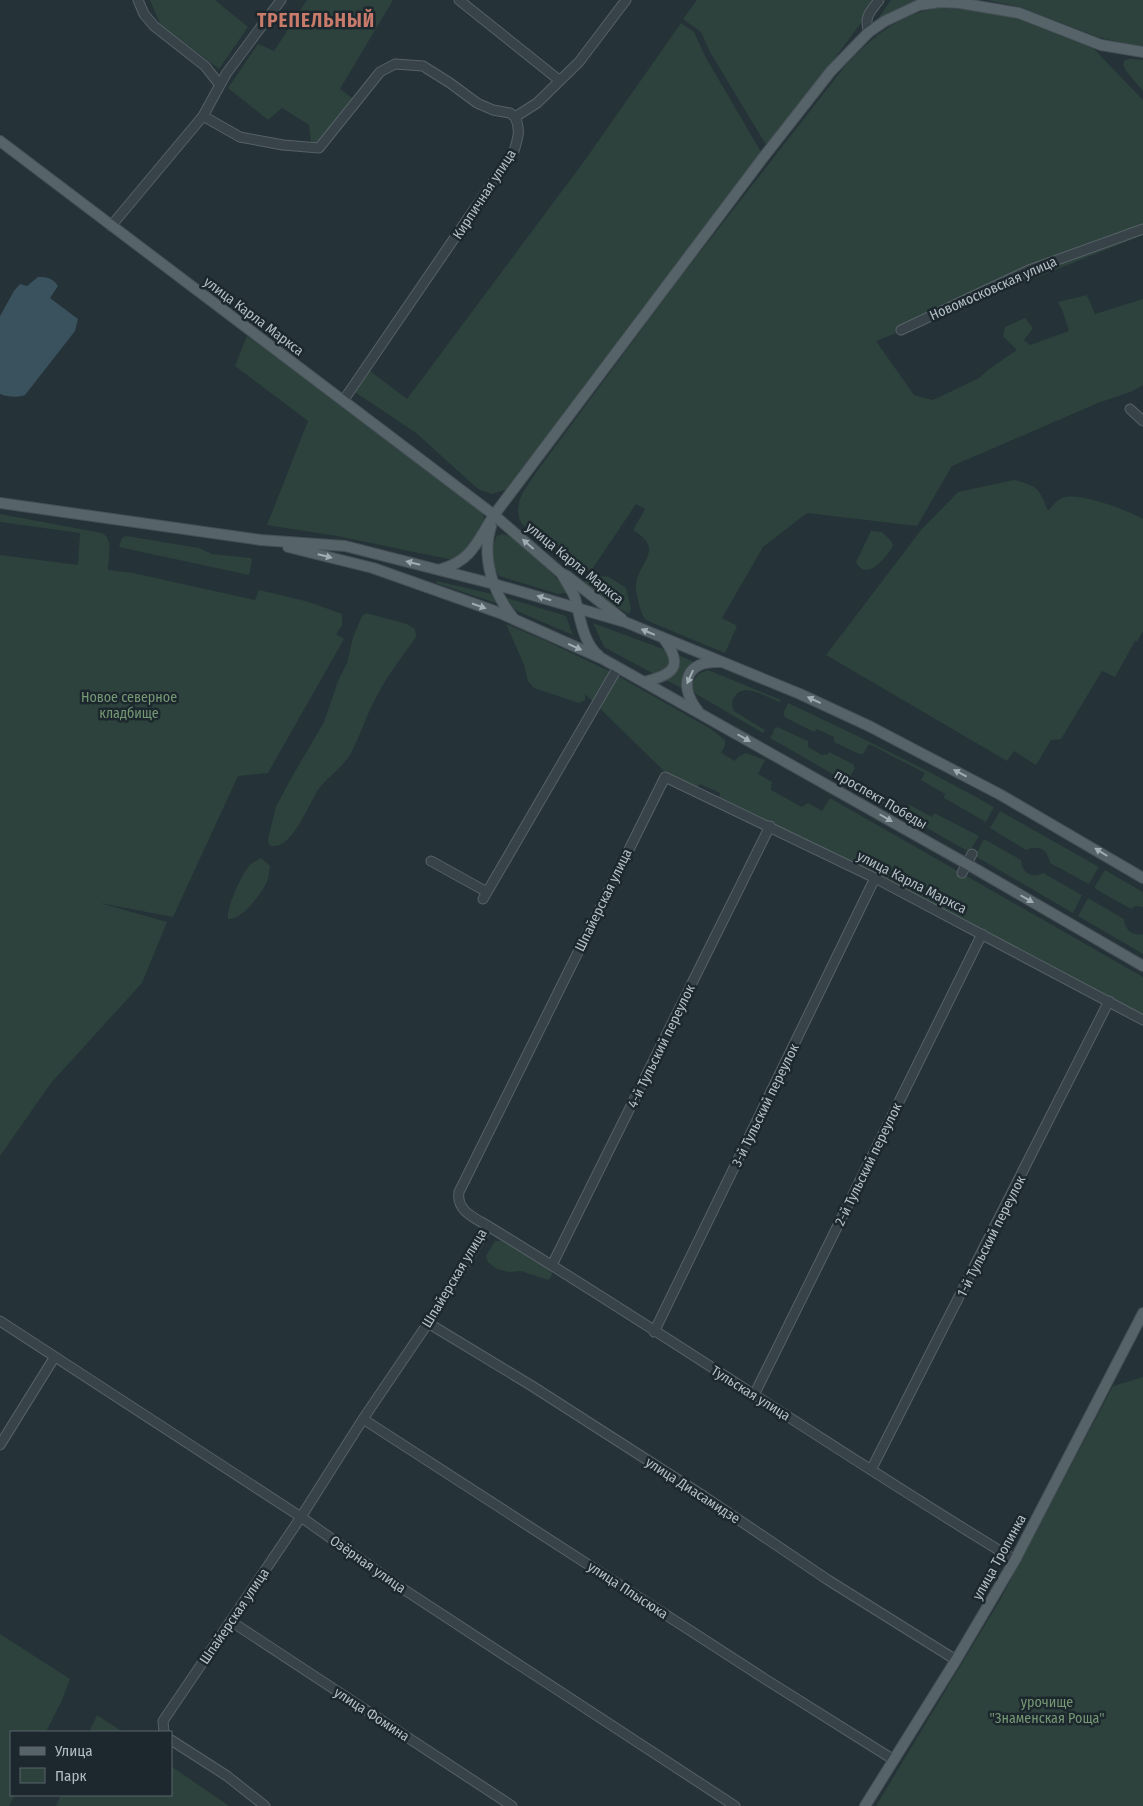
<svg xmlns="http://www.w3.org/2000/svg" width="1143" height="1806" viewBox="0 0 1143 1806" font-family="'Fira Sans Condensed',sans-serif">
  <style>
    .green { fill: #2d423c }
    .water { fill: #3a525e }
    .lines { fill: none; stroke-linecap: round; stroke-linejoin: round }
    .minor-casing { stroke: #566167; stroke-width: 11 }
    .major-casing { stroke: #444f55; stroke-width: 12 }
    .minor { stroke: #384349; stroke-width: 9 }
    .major { stroke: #566369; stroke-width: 10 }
    .oneway { fill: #a0adb3 }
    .labels { text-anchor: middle; stroke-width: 5; stroke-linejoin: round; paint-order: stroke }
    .street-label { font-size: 14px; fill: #b3bfc5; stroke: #1d282e }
    .park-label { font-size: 14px; fill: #759874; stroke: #1d282e }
    .district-label { font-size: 19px; font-weight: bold; letter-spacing: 1px; fill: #c87b6b; stroke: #1d282e }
  </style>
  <rect width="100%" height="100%" fill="#253238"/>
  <!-- green -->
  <path class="green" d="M150,0h65l33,27 -29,42 -59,-45z
    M307,0h86l-53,89 12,9 -32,44h-9l-2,-17 -27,-17 -14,12 -40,-32 30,-44 16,7z
    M697,0h181l-110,148 -58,-96 -9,-20 -18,-13z
    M891,0h30l-11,3 -35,20z
    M986,0h157v48l-45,-11 -78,-30z
    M936,8l23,1 26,3 33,7 75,29 50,52v135l-267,106 38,54 19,5 46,-22 10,-9 28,-19 -14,-14 2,-9 20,-9 8,10 -9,12 6,5 39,-14 -6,-19 -5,-10 29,-7 8,19 48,-15v86l-10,6 -35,12 -146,63 -35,60 -110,-13 -44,34 -41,71 15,8 -12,27 -77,-32c-6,-4 -7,-10 -9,-17 -1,-6 -4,-13 -3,-20 4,-25 29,-34 -3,-54l12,-21 -9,-5 -43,64 -3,2 -14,2 -54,-48 -3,-6 -1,-8 1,-8 4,-10 14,-21 142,-192 166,-213c29,-30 50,-49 91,-58z
    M681,23l13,9 11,24 56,96 -251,336 -18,6 -14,-5 -62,-56 -61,-41 15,-21 37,28 178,-239z
    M1130,59l13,1v31l-17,-20 -3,-7 2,-4z
    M247,336l157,111 74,61c1,2 4,4 5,6 6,14 -20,39 -30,46l-116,-24 -70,-11 41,-104 -73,-55z
    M1014,480c24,6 25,8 34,31 4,-4 8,-11 14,-13 16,-7 65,12 81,21v112l-6,11 -2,-1 -20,36 -13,-6 -41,68 -10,1 -15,25 -22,-14 -7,10 -181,-106 95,-125 37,-38z
    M0,514l102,19c12,6 6,25 6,37l25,3 122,27 4,-10 50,12 33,12v12l-6,8 8,5 -76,134 -30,3 -65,141 -73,-14 67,19 -25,61 -91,100 -51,73v-601l78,10 2,-32 -80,-11z
    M871,531l11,1 10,10 1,4c-6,11 -27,37 -37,16z
    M502,534c19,3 50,40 64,54v5l-8,1 -59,-18c-7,-9 -9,-30 -2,-40z
    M126,536l73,12 13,6 39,4 1,3 -3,14 -130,-28 3,-9z
    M604,576l5,1 17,11 5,20 -2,6 -18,-10 -27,-22 2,-3z
    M437,581l55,13 4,9 -60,-20z
    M507,598l59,18 7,19 -56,-24 -4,-3z
    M366,613l41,11 8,5 1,8c-13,19 -28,37 -38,57 -11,19 -17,40 -27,59 -8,14 -21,22 -31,34 -11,14 -28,67 -51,58l-1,-6 8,-32 13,-25 35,-60 14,-41 9,-18 6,-26 9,-21z
    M593,623l75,28 2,7 -3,9 -13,7 -50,-27z
    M506,624l38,16 65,31 102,58 14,11v6l-4,7 14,8 3,-4 8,-4 19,7 -7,14 14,8 -1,8 31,17 6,-4 14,8 8,-13 313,179v40l-115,-63 -309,-155 1,-6 -20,-9 -3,4 -32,-16 -80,-78v6l-6,3 -45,-15 -6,-7 -4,-16z
    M678,655l16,7c-10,7 -13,14 -13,26l-15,-8c11,-5 14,-13 12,-25z
    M708,670l73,30 -2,2c-11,-4 -34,-20 -44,-6 -4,5 -3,10 -1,15l31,19 -2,3 -67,-39c-8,-11 0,-21 12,-24z
    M788,703c70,33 139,66 206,104l-8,15 -42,-24 1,-4 -24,-14 4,-7 -56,-29 -6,10h-4l-25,-12v-5l-17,-8 -3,3 -28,-14c-5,-5 0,-9 2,-15z
    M777,727l31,14v6l14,8 6,-1 1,-2 24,12 2,4 -6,11 55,31 4,-6 24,13 2,-4 45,23 -10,16 -199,-114 4,-7 -1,-1z
    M1000,811l99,56 -10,17 -39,-21c-2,-13 -11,-19 -24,-13l-36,-22z
    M984,839l37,21c1,13 11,19 22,13l39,22 -9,18 -98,-57z
    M261,858l9,8c-1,5 -1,11 -3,16 -6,12 -25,38 -39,37 -2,-10 14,-47 23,-55 3,-2 7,-4 10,-6z
    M1105,870l38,22v15l-7,-1 -5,3 -37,-21z
    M1088,898l36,21c1,11 8,17 19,15v20l-65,-38z
    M495,1241h7l45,25 5,7 -1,4 -3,3 -27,-9 -12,1 -12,-3 -9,-7 -2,-6z
    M1143,1377v429h-267l124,-206 113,-214z
    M0,1634l70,45 -8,21 -16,32h-35v63h4l-6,11h-9z
    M97,1715l26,17h-34z
    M171,1766l58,40h-173l5,-11h110z"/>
  <!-- water -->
  <path class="water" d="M38,277c9,0 15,1 20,9l-8,12 28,21 -3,12 -50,64c-8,3 -17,2 -25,-1v-78l14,-25 6,-7 7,2z"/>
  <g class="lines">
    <defs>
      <path id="minor" d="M138,0l6,14 10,12 51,40 15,19
        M459,0l100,80
        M869,32c-6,-15 2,-21 10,-32
        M203,116l37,21 43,8 36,3 61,-76 15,-8 28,2 27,17 27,20 16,7 17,3 5,4
        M111,226l92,-110 23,-42 55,-74
        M901,330l128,-60 114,-41
        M343,401l171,-250c4,-13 7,-21 1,-34l22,-14 42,-41 47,-62
        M1130,409l13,12
        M431,861l56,31
        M962,873l10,-19
        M483,899l135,-232
        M488,1226c178,108 349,226 527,334
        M552,1265l218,-439
        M0,1321l301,196 93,66 341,223
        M428,1323l104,63 173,111 123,83 128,80
        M654,1332l221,-454
        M754,1395l228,-461
        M363,1419l402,260 129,81
        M0,1445l54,-87
        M871,1470l238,-469
        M232,1622l280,184
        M164,1732l-1,-11 138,-204 62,-98 65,-96 60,-97c-13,-8 -32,-15 -29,-34l206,-415 210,101 268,142
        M171,1740l56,36 38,30"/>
      <path id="major" d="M0,141l494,374 67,58 6,3 55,43
        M0,503l261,37 84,6 149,38 131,38 175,72 69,32 132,69 142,83
        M491,526c-10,32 2,67 23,93
        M288,547l85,21 127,45 103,46 364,205 176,102
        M441,569c31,-8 37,-29 53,-54l268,-356 69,-88 38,-39 16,-11 34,-16 21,-3 20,1 59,10 82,32 42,7
        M562,574c4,8 10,16 13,24 5,19 8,45 24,58
        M644,682c28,-7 41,-15 20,-43
        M698,711c-20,-25 -13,-51 22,-49
        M865,1806l91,-146 59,-100 128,-247"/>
    </defs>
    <!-- minor casing -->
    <use href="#minor" class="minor-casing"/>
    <!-- major casing -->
    <use href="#major" class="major-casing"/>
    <!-- minor -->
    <use href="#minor" class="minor"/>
    <!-- major -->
    <use href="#major" class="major"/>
  </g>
  <!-- one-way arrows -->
  <defs><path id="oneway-solid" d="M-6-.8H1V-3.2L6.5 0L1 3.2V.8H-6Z" transform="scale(1.25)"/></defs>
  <g class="oneway">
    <use href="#oneway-solid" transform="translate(528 544) rotate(-139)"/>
    <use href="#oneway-solid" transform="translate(325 556) rotate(14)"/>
    <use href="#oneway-solid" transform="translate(413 563) rotate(-166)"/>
    <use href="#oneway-solid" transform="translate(544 598) rotate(-163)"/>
    <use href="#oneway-solid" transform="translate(479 606) rotate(19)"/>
    <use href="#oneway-solid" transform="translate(648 632) rotate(-157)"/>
    <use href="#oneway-solid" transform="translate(575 647) rotate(24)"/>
    <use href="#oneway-solid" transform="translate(690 677) rotate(114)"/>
    <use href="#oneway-solid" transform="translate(814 700) rotate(-155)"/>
    <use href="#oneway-solid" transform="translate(744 738) rotate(30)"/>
    <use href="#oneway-solid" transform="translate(960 773) rotate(-152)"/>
    <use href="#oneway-solid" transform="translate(886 818) rotate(30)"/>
    <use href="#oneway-solid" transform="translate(1101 852) rotate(-148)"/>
    <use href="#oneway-solid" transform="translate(1027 899) rotate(30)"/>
  </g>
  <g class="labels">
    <!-- street labels -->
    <g class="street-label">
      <text transform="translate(484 194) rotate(-57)" y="5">Кирпичная улица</text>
      <text transform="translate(993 288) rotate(-24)" y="5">Новомосковская улица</text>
      <text transform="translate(254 316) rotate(37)" y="5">улица Карла Маркса</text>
      <text transform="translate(575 563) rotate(39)" y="5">улица Карла Маркса</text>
      <text transform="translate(881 799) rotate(30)" y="5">проспект Победы</text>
      <text transform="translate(912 882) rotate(27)" y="5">улица Карла Маркса</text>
      <text transform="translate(603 900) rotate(-64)" y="5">Шпайерская улица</text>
      <text transform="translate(661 1046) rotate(-64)" y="5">4-й Тульский переулок</text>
      <text transform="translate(765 1105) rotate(-64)" y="5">3-й Тульский переулок</text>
      <text transform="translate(868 1164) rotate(-64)" y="5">2-й Тульский переулок</text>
      <text transform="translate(991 1236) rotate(-63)" y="5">1-й Тульский переулок</text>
      <text transform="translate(454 1278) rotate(-59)" y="5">Шпайерская улица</text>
      <text transform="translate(751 1393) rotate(32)" y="5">Тульская улица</text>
      <text transform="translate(693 1490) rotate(33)" y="5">улица Диасамидзе</text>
      <text transform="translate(999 1557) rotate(-61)" y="5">улица Тропинка</text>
      <text transform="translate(368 1564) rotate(35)" y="5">Озёрная улица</text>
      <text transform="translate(628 1590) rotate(33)" y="5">улица Плысюка</text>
      <text transform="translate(234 1616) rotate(-56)" y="5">Шпайерская улица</text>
      <text transform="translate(372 1714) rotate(33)" y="5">улица Фомина</text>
    </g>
    <!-- park labels -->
    <g class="park-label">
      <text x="129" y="702">Новое северное<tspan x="129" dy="16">кладбище</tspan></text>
      <text x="1047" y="1707">урочище<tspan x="1047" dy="16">"Знаменская Роща"</tspan></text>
    </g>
    <!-- district labels -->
    <g class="district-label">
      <text x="316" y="27">ТРЕПЕЛЬНЫЙ</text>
    </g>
  </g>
  <!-- legend -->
  <rect x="10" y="1731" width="162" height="65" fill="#1d282e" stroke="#59646a"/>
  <rect x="20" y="1747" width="25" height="8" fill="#566369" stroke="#59646a"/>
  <text x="55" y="1756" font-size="15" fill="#b3bfc5">Улица</text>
  <rect x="20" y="1768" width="25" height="15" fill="#2d423c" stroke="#59646a"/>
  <text x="55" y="1781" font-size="15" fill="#b3bfc5">Парк</text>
</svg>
